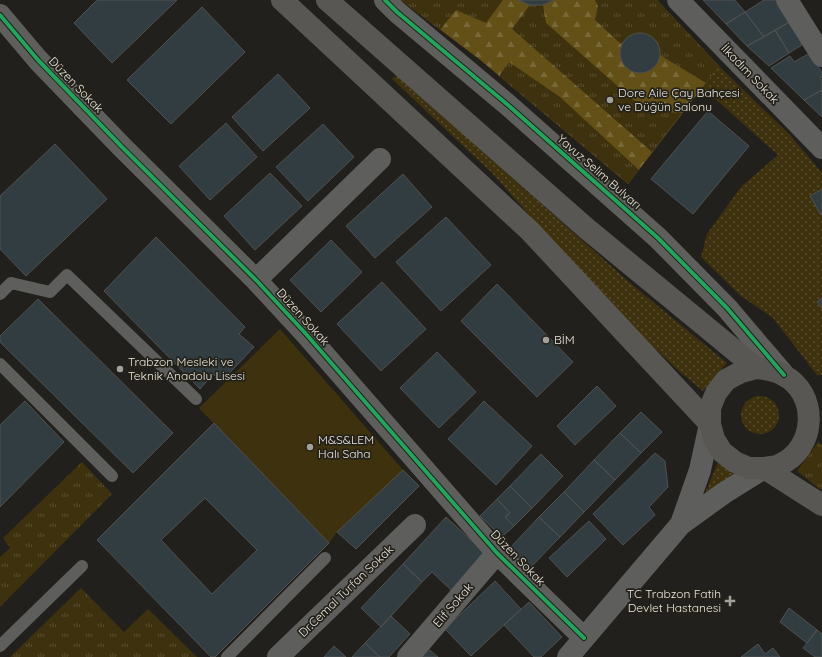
<svg xmlns="http://www.w3.org/2000/svg" width="822" height="657" viewBox="0 0 822 657" font-family="Quicksand,sans-serif">
  <style>
    .grass { fill: url(#grass-dots) }
    .forest { fill: url(#forest-firs) }
    .park { fill: url(#park-tufts) }
    .pitch { fill: #3e310d }
    .building { fill: #323d41; stroke: #505150; fill-rule: evenodd }
    .lines { fill: none; stroke-linecap: round; stroke-linejoin: round }
    .service { stroke: #5e5e5c; stroke-width: 12 }
    .minor { stroke: #5e5e5c; stroke-width: 22 }
    .secondary { stroke: #585753; stroke-width: 22 }
    .cycleway-casing { stroke: #242119; stroke-width: 6 }
    .cycleway { stroke: #20a55d; stroke-width: 4 }
    .poi-dot { fill: #a2a19b; stroke: #242119; stroke-width: 1.5 }
    .labels { text-anchor: middle; stroke-width: 3.5; stroke-linejoin: round; paint-order: stroke }
    .street-label { font-size: 12px; fill: #e8e6e0; stroke: #242119 }
    .poi-label { font-size: 12px; fill: #e8e6e0; stroke: #242119; text-anchor: start }
  </style>
  <defs>
    <pattern id="grass-dots" width="8" height="8" patternUnits="userSpaceOnUse"><rect width="8" height="8" fill="#3e310d"/><path d="M2 2h.1M6 6h.1" fill="none" stroke="#5a4f30" stroke-width="1.8" stroke-linecap="round"/></pattern>
    <pattern id="forest-firs" width="22" height="20" patternUnits="userSpaceOnUse"><rect width="22" height="20" fill="#625016"/><path d="M5 1l3.5 6h-7zM16 11l3.5 6h-7z" fill="#786938"/></pattern>
    <pattern id="park-tufts" width="24" height="20" patternUnits="userSpaceOnUse"><rect width="24" height="20" fill="#3e310d"/><path d="M3 7l-1-3M5 7V3M7 7l1-3M15 17l-1-3M17 17v-4M19 17l1-3" fill="none" stroke="#5a4f30"/></pattern>
  </defs>
  <rect width="100%" height="100%" fill="#21201c"/>
  <!-- grass -->
  <path class="grass" d="M719,66l71,69 32,38v202h-5l-44,-57 -32,-22 -40,-39 6,-23 34,-47 37,-32 -76,-68z
    M397,75l232,207 98,81 -24,28 -23,-19 -69,-65 -119,-134 -100,-94z
    M741 415a19 19 0 1 1 38 0a19 19 0 1 1-38 0Z
    M721,455l15,17 -33,26z"/>
  <!-- forest -->
  <path class="forest" d="M401,0h256l62,66 -91,118 -149,-125z"/>
  <!-- park -->
  <path class="park" d="M401,0h102l-17,23 -30,-13 -16,20z
    M595,0h62l62,66 -13,17 -46,-28c-2,-24 -24,-29 -39,-11l-26,-24 3,-14z
    M530,5h13l3,18 100,88 36,2 -30,39 -140,-123z
    M509,62l51,35 79,73 -11,14 -129,-108z
    M818,442l4,3v46l-25,-20z
    M82,462l30,32 -112,113v-50l10,-9 -7,-10z
    M81,588l43,44 24,-23 49,48h-187z"/>
  <!-- pitch -->
  <path class="pitch" d="M280,329l123,141 -66,62 -8,11 -130,-135z"/>
  <!-- building -->
  <path class="building" d="M97,0h80l-65,63 -38,-40z
    M518,0h36l-11,5h-13z
    M703,0h32l10,12 -19,12z
    M764,0h15l14,20 -29,17 -19,-25z
    M202,7l43,45 -74,72 -44,-44z
    M745,12l19,25 -17,9 -21,-22z
    M793,20l15,21 -19,12 -14,-23z
    M775,30l14,23 -20,13 -22,-20z
    M620 53a20 20 0 1 1 40 0a20 20 0 1 1-40 0Z
    M810,53l12,20v4l-2,1 2,3v9l-18,10 -33,-32 19,-12 4,6z
    M278,74l32,34 -47,43 -31,-34z
    M822,90v27l-18,-17z
    M708,111l41,35 -56,68 -42,-35z
    M226,123l31,34 -47,43 -31,-34z
    M323,124l31,33 -46,44 -32,-34z
    M55,144l52,55 -81,77 -26,-27v-53z
    M270,173l32,33 -47,44 -31,-34z
    M403,174l29,33 -57,51 -29,-32z
    M822,189v25l-1,1 -11,-19z
    M446,217l45,48 -50,46 -45,-49z
    M156,237l89,90 -6,7 15,13 -33,35 -8,-8 -13,15 -96,-98z
    M331,240l31,32 -41,40 -31,-32z
    M382,282l44,47 -45,42 -44,-47z
    M497,284l76,78 -36,35 -76,-76z
    M822,298v10l-5,-6z
    M38,299l135,134 -40,40 -133,-131v-6z
    M437,352l39,40 -37,36 -39,-40z
    M597,386l19,20 -41,39 -18,-19z
    M25,401l39,41 -64,65v-82z
    M484,401l48,45 -36,39 -48,-46z
    M641,412l21,20 -21,21 -21,-20z
    M214,423l115,120 -114,114h-4l-114,-117zM205,498l52,52 -45,44 -51,-54z
    M620,433l21,20 -26,27 -21,-20z
    M655,453l10,8 3,26 -19,20 6,8 -32,30 -30,-31z
    M541,454l22,22 -31,32 -22,-22z
    M594,460l21,20 -31,32 -20,-20z
    M403,470l16,16 -63,63 -19,-17z
    M510,486l22,22 -18,18 -9,-9 5,-4 -13,-14z
    M564,492l20,20 -24,25 -21,-20z
    M497,499l13,14 -5,4 9,9 -12,11 -22,-21z
    M446,517l40,37 -34,37 -20,-19 -10,10 -19,-18z
    M539,517l21,20 -31,32 -20,-20z
    M589,521l17,18 -39,38 -18,-19z
    M403,564l19,18 -41,45 -20,-19z
    M495,581l26,28 -50,47 -26,-27z
    M529,602l33,35 -21,20h-7l-30,-32z
    M789,608l28,22 -10,13 -27,-21z
    M391,616l19,18 -21,23h-9l-15,-14z
    M817,630l5,4v23h-7l-12,-9z
    M365,643l15,14h-28z
    M758,644l7,10 8,-6 7,9h-39z
    M334,646l12,11h-22z
    M427,648l11,9h-19z"/>
  <g class="lines">
    <!-- service -->
    <path class="service" d="M0,294l11,-11 39,9 17,-17 129,124
      M0,364l112,112
      M0,646l82,-80
      M227,657l98,-99"/>
    <!-- minor -->
    <path class="minor" d="M385,0l12,12 111,93 150,133 69,70 57,67
      M678,0l144,148
      M787,0l35,56
      M0,15l38,45 84,87 134,133 50,54 191,219 87,85
      M256,280l124,-121
      M681,524l19,-54 10,-46
      M278,657l137,-132
      M408,657l89,-104
      M568,657l113,-133 43,-31 40,-25"/>
    <!-- secondary -->
    <path class="secondary" d="M282,0l248,231 180,193 4,15 8,13 13,10 14,6h15l58,37
      M327,0l259,228 170,140c10,1 18,2 27,7 36,18 34,74 -4,90 -4,2 -10,2 -15,3
      M710,424v-16l6,-15 10,-13 15,-8 15,-4"/>
    <defs>
      <path id="cycleway" d="M385,0l12,12 111,93 150,133 69,70 57,67
        M0,15l38,45 84,87 134,133 50,54 191,219 87,85"/>
    </defs>
    <!-- cycleway casing -->
    <use href="#cycleway" class="cycleway-casing"/>
    <!-- cycleway -->
    <use href="#cycleway" class="cycleway"/>
  </g>
  <!-- markers -->
  <g class="poi-dot">
    <circle cx="610" cy="100" r="4"/>
    <circle cx="546" cy="340" r="4"/>
    <circle cx="120" cy="369" r="4"/>
    <circle cx="310" cy="447" r="4"/>
    <path d="M728 595h4v4h4v4h-4v4h-4v-4h-4v-4h4z"/>
  </g>
  <g class="labels">
    <!-- street labels -->
    <g class="street-label">
      <text transform="translate(750 74) rotate(46)" y="4">İlkadım Sokak</text>
      <text transform="translate(76 85) rotate(46)" y="4">Düzen Sokak</text>
      <text transform="translate(599 172) rotate(41)" y="4">Yavuz Selim Bulvarı</text>
      <text transform="translate(303 317) rotate(48)" y="4">Düzen Sokak</text>
      <text transform="translate(518 558) rotate(46)" y="4">Düzen Sokak</text>
      <text transform="translate(346 591) rotate(-44)" y="4">Dr.Cemal Turfan Sokak</text>
      <text transform="translate(453 605) rotate(-49)" y="4">Elif Sokak</text>
    </g>
    <!-- poi labels -->
    <g class="poi-label">
      <text x="618" y="97">Dore Aile Çay Bahçesi<tspan x="618" dy="14">ve Düğün Salonu</tspan></text>
      <text x="554" y="344">BİM</text>
      <text x="128" y="366">Trabzon Mesleki ve<tspan x="128" dy="14">Teknik Anadolu Lisesi</tspan></text>
      <text x="318" y="444">M&amp;S&amp;LEM<tspan x="318" dy="14">Halı Saha</tspan></text>
      <text x="721" y="598" text-anchor="end">TC Trabzon Fatih<tspan x="721" dy="14">Devlet Hastanesi</tspan></text>
    </g>
  </g>
</svg>
